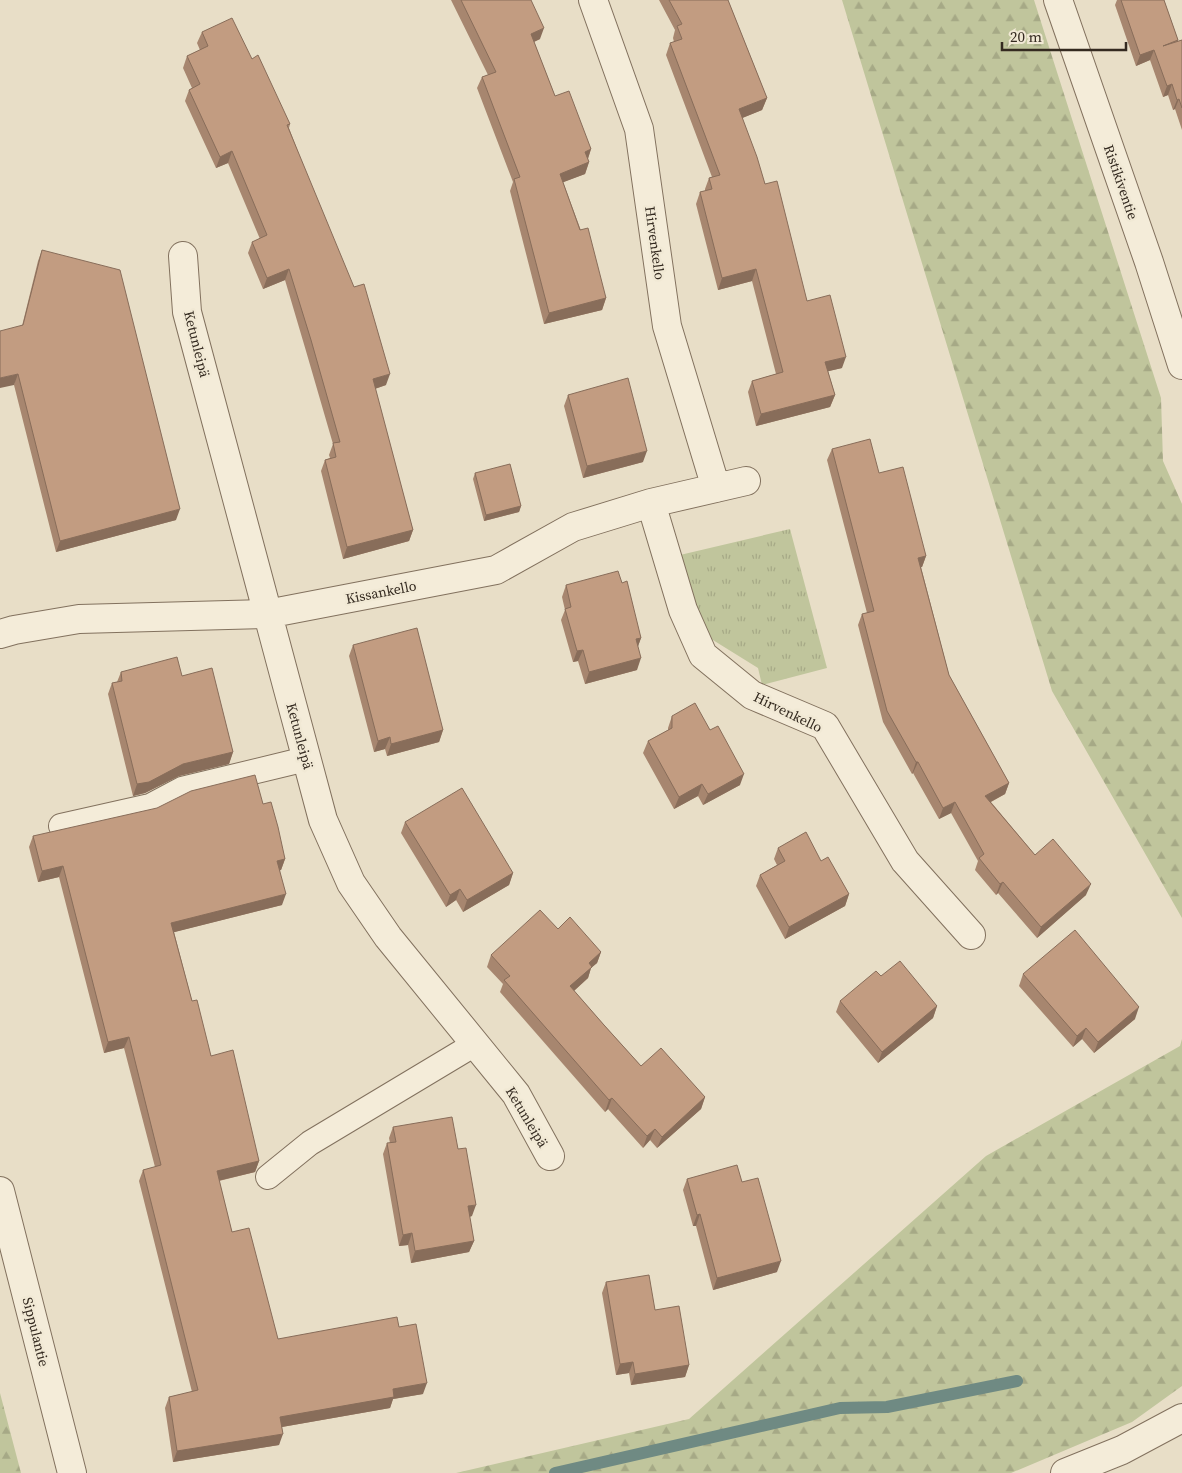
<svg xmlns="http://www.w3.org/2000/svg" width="1182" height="1473" viewBox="0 0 1182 1473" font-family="'Source Serif 4',serif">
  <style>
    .forest { fill: url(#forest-firs) }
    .park { fill: url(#park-tufts) }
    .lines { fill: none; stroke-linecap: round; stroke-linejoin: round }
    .stream { stroke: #6f8a83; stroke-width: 12 }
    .service-casing { stroke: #82715e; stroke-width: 26 }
    .minor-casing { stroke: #82715e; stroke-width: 30 }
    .tertiary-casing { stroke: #82715e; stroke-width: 30 }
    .service { stroke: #f4ecd9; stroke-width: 24 }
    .minor { stroke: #f4ecd9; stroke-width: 28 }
    .tertiary { stroke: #f4ecd9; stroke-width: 28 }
    .wall { fill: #a7866f }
    .shaded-wall { fill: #886d5a }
    .building { fill: #c29c81; stroke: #886d5a }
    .labels { text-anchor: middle; stroke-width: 5; stroke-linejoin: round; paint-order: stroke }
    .street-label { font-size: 14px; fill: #342a20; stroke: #f1e9d5 }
  </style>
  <defs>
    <pattern id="forest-firs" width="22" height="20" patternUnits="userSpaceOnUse" patternTransform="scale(1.25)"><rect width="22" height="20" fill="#c0c59c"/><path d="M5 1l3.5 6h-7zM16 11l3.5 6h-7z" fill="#a6a986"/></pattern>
    <pattern id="park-tufts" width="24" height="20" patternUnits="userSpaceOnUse" patternTransform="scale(1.25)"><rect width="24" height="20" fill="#c0c59c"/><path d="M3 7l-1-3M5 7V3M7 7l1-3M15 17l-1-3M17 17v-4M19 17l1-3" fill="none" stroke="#a6a986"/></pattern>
  </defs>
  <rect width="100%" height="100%" fill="#e8dec7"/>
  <!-- forest -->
  <path class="forest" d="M842,0h192l127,398 2,63 19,43v414l-130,-227z
    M1182,1039v347l-50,36 -121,51h-555l233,-54 297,-263 194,-110z
    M0,1393l21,80h-21z"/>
  <!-- park -->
  <path class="park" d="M790,529l37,139 -65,17 -4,-17 -58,-36 -20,-77z"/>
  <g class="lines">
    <!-- stream -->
    <path class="stream" d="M555,1473l285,-65 47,-1 130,-26"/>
    <defs>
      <path id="service" d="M61,826l89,-20 32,-17 124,-30
        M268,1177l42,-34 165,-99"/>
      <path id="minor" d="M593,0l46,129 28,197 49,162
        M1058,0l91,262 33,103
        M183,256l4,56 136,508 28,63 37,54 128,157 34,62
        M651,503l32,107 20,45 49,40 73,31 80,135 66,74
        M0,634l14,-4 65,-11 188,-5 229,-44 77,-43 78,-24 95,-22
        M1065,1473l57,-23 60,-32"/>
      <path id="tertiary" d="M0,1191l72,282"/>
    </defs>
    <!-- service casing -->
    <use href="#service" class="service-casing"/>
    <!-- minor casing -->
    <use href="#minor" class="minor-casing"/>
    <!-- tertiary casing -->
    <use href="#tertiary" class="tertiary-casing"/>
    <!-- service -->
    <use href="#service" class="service"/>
    <!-- minor -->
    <use href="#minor" class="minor"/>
    <!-- tertiary -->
    <use href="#tertiary" class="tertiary"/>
  </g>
  <!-- wall -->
  <path class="wall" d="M451,0h80l9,39 -6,3 21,54 36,53 -3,10 1,3 -4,12 -22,8 43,116 -4,12 -58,14 -34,-133 3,-9 -36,-94 5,-11 6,-2z
    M659,0h69l39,98 -5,12 -20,8 23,66 42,117 35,67 -14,3 7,24 -5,12 -74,19 -8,-34 4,-11 24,-7 -24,-93 -34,9 -22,-86 4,-12 5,-1v-2l4,-11 3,-1 -46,-122 4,-12 4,-1 -1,-4 2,-8z
    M1117,0h47l14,40v1l4,-1v90l-7,-21 -2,1 -5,-15 -5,2 -13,-37 -14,6 -21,-61z
    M202,32l50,27 38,65 -1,4 97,257 -11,4 38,141 -4,11 -66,18 -22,-88 4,-11 5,-2 -1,-3 4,-11 -27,-93 -21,-71 -22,9 -15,-36 4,-11 8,-3 -32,-76 -12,5 -31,-67 4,-11 3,-2 -9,-20 4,-12 13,-6 -3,-7z
    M42,250l134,270 -120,32 -42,-167 8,-59 16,-65z
    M568,395l75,67 -60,16 -19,-72z
    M832,449l47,24 47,83 -4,11h-1l28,108 60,108 -4,11 -14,8 44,53 51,40 -49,43 -39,-45 -2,2 -21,-25 3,-9 -27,-48 -12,6 -26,-46 -1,1 -29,-52 -25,-97 4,-11 5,-1 -40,-153z
    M475,473l46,33 -2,6 -35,9 -11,-42z
    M622,583l19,55 -3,8 -1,24 -52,14 -7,-23 -5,1 -12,-42 4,-10 -3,-13 4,-12z
    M353,645l90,85 -4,12 -52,14 -2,-7 -11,3 -25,-96z
    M121,672l61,4 51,76 -4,12 -50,12 -34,17 -12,3 -25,-102 4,-11 5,-1z
    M672,716l68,69 -37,20 -5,-9 -24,13 -31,-56 5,-12 20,-11v-2z
    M263,804l22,55 -4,11h-1l2,35 -108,27 18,69 19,55 48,105 -4,11 -36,9 13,51 46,107 121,-12 24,67 -30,5 -3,9 -108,19 -3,18 -106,17 -8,-54 4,-11 23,-5 -53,-211 4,-11 12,-3 -31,-119 -20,5 -45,-176 -21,5 -9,-35 4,-11z
    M405,822l108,51 -4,12 -46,27 -7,-12 -10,7 -45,-74z
    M778,848l43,13 28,33 -4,12 -60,33 -29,-53 4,-11 17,-10 -3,-6z
    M558,929l43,23 -4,11 -6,5 -3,10 -14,13 30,34 37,41 64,31 -4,12 -44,39 -7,-8 -7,8 -35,-39 -3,3 -105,-120 3,-8 -16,-17 4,-12z
    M1023,974l112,45 -41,34 -12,-14 -9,8 -54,-61z
    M881,976l56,30 -4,12 -55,45 -42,-51 4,-11z
    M393,1127l65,22 14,67 -3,1 5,24 -5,11 -58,11 -3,-18 -9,1 -16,-92 4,-11h3l-1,-5z
    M687,1179l55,3 35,90 -64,18 -17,-64h-3l-10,-36z
    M606,1282l49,28 34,55 -4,12 -54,8 -2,-12 -13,2 -14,-82z"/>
  <!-- shaded-wall -->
  <path class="shaded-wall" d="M544,28l-4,11 -13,6 4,-11z
    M1154,50l-4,10 -14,6 4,-11z
    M1172,84l-4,11 -5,2 4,-11z
    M767,98l-5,12 -27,11 4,-12z
    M1179,99l-4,10 -2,1 4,-10z
    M591,149l-4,12 -2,-9z
    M232,151l-4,12 -12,5 4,-11z
    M589,162l-4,12 -29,11 4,-11z
    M289,269l-4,11 -22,9 4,-11z
    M756,269l-4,12 -34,9 4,-12z
    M606,298l-4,12 -58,14 5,-11z
    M846,357l-4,11 -21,5 4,-11z
    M18,374l-4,11 -14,3v-10z
    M390,374l-4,11 -18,6 5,-12z
    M835,395l-5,12 -74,19 5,-12z
    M647,451l-4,11 -60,16 4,-12z
    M521,506l-2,6 -35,9 2,-6z
    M180,509l-4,11 -120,32 4,-11z
    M413,530l-4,11 -66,18 4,-12z
    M926,556l-4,11 -8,2 4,-11z
    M641,638l-4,11 -1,-10z
    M583,650l-5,11 -5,1 4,-11z
    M641,658l-4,12 -52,14 4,-12z
    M443,730l-4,12 -52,14 4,-12z
    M390,737l-5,12 -11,3 4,-11z
    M233,752l-4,12 -50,12 -34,17 -12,3 4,-12 46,-20z
    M916,762h2l-5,11 -1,1z
    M744,774l-4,11 -37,20 5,-11z
    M1009,783l-4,11 -24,13 4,-11z
    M702,784l-4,12 -24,13 5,-12z
    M955,802l-4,11 -12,6 4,-11z
    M285,859l-4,11 -8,2 4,-11z
    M63,866l-4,11 -21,5 4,-11z
    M513,873l-4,12 -46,27 4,-12z
    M1003,882l-5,11 -2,2 4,-11z
    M1091,884l-5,11 -49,43 4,-11z
    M460,889l-4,11 -10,7 4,-12z
    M286,894l-4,11 -115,29 4,-11z
    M849,894l-4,12 -60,33 4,-12z
    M601,952l-4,11 -6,5 -3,10 -22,20 4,-12 19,-23z
    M937,1006l-4,12 -55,45 4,-11z
    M1139,1007l-4,12 -41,34 4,-11z
    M1086,1028l-4,11 -9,8 4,-11z
    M129,1037l-5,11 -20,5 4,-11z
    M705,1097l-4,12 -44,39 5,-11z
    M612,1098l-4,11 -3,3 4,-12z
    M655,1129l-5,11 -7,8 4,-12z
    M259,1161l-4,11 -42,10 4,-11z
    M476,1205l-4,11 -8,2 4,-12z
    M700,1214l-4,12h-3l4,-11z
    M412,1233l-4,12 -9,1 4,-11z
    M474,1241l-5,11 -58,11 4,-12z
    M781,1261l-4,11 -64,18 4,-12z
    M633,1362l-4,11 -13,2 4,-11z
    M689,1365l-4,12 -54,8 4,-11z
    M427,1383l-4,11 -30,5 -3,9 -114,20 4,-11 113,-28z
    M283,1434l-4,11 -106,17 4,-11z"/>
  <!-- building -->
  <path class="building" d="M461,0h70l13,28 -13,6 24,62 14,-5 22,58 -6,3 4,10 -29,12 20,56 8,-2 18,70 -57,15 -35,-134 6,-2 -38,-100 14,-5z
    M669,0h59l39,98 -28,11 18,48 8,27 12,-3 30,120 23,-6 16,62 -21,5 10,33 -74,19 -9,-33 31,-9 -27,-103 -34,9 -22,-86 12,-3 -3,-11 11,-3 -50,-132 12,-4 -5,-13 5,-2z
    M1121,0h43l14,40 -15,6 19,-6v68l-3,-9 -2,1 -5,-16 -5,2 -13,-36 -14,5z
    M232,18l20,41 6,-4 32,69 -3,1 67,162 10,-3 26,90 -17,5 40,151 -66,17 -22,-87 11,-3 -3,-14 7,-1 -29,-102 -22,-71 -22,9 -15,-36 15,-7 -35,-84 -12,6 -31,-67 11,-6 -13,-28 21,-10 -6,-14z
    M42,250l78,20 60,239 -120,32 -42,-167 -18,4v-47l23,-6z
    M628,378l19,73 -60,15 -19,-71z
    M870,439l9,34 24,-6 23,89 -8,2 31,117 60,108 -24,13 50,59 18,-16 38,45 -50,43 -38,-45 -3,2 -21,-26 5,-4 -29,-52 -12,6 -25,-46h-2l-29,-51 -25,-97 12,-3 -42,-162z
    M510,464l11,42 -35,9 -11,-42z
    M618,571l4,12 5,-2 14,57 -5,1 5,19 -52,14 -6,-22 -6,1 -12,-42 6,-2 -5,-22z
    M417,628l26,102 -52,14 -1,-7 -12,4 -25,-96z
    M177,657l5,19 30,-8 21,84 -50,12 -34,18 -12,2 -25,-101 10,-2 -1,-9z
    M695,703l15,27 8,-4 26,48 -36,20 -6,-10 -23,13 -31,-56 24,-13v-12z
    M255,775l8,29 8,-2 7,25 7,32 -8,2 9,33 -115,29 21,78 5,-1 14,56 22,-6 26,111 -42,10 15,61 17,-4 29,111 119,-22 2,10 17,-3 11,59 -34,6 1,8 -114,20 3,17 -106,17 -8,-54 29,-7 -55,-220 18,-5 -32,-128 -21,5 -45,-176 -21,5 -9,-35 124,-28 34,-17z
    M462,788l51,85 -46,27 -7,-11 -10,6 -45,-73z
    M806,832l15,29 7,-4 21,37 -60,33 -29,-52 25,-14 -7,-13z
    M540,910l18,19 12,-12 31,35 -12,11 3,4 -22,19 34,39 37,41 20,-18 44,49 -43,40 -7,-8 -8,7 -35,-38 -3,2 -105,-120 6,-4 -19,-21z
    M1075,930l64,77 -41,35 -12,-14 -9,8 -54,-62z
    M900,961l37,45 -55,46 -42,-51 36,-30 5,5z
    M452,1117l6,32 8,-1 10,57 -8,1 6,35 -59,10 -3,-18 -9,2 -16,-92 9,-1 -3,-15z
    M737,1165l5,17 16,-4 23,83 -64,17 -17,-64 -3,1 -10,-36z
    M649,1275l6,35 24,-4 10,59 -54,9 -2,-12 -13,2 -14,-82z"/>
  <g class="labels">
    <!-- street labels -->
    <g class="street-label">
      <text transform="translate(1121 182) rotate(71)" y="5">Ristikiventie</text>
      <text transform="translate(655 243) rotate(82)" y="5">Hirvenkello</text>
      <text transform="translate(197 344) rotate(76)" y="5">Ketunleipä</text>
      <text transform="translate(381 592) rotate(-11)" y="5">Kissankello</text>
      <text transform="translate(788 712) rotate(26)" y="5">Hirvenkello</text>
      <text transform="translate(300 736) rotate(75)" y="5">Ketunleipä</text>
      <text transform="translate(527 1117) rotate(59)" y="5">Ketunleipä</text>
      <text transform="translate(36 1332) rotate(76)" y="5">Sippulantie</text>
    </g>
  </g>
  <!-- scale -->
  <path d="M1002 42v8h124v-8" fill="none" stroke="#342a20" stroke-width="2.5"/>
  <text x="1010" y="42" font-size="15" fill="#342a20" stroke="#f1e9d5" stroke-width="4" paint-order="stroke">20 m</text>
</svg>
